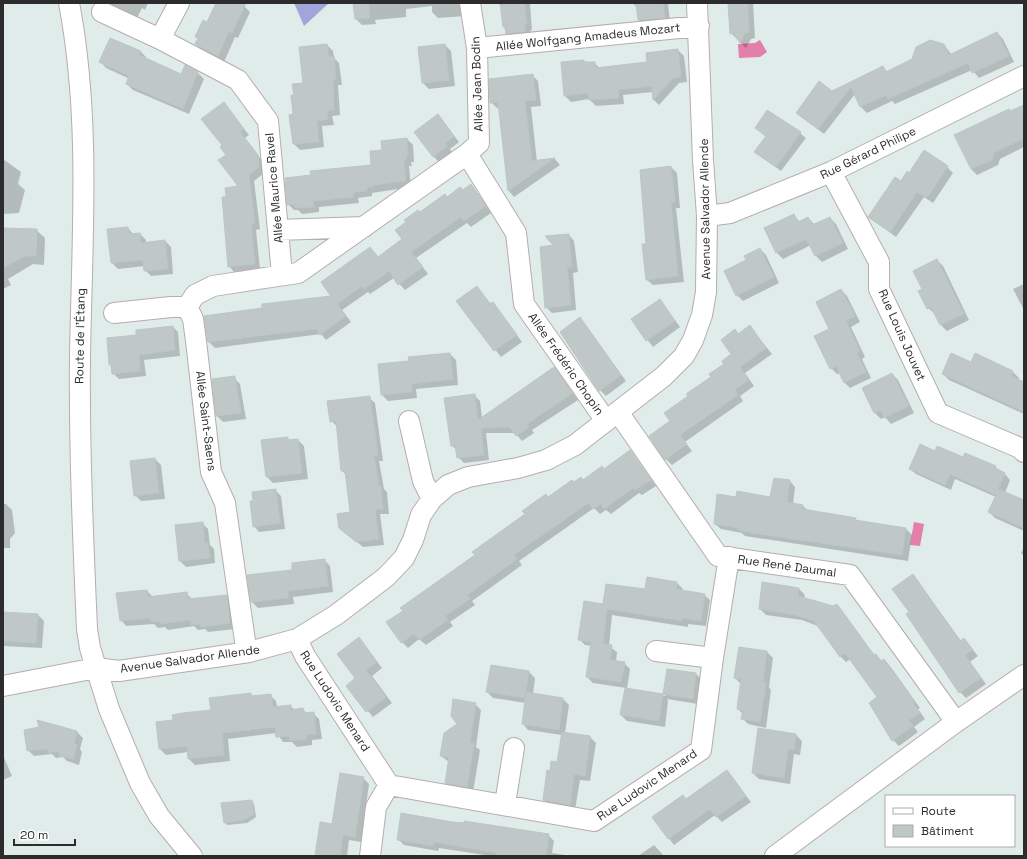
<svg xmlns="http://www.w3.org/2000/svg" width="1027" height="859" viewBox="0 0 1027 859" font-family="'Space Grotesk',sans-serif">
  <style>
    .green { fill: #a2a5dc }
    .water { fill: #e27faa }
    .shadow { fill: #0003 }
    .building { fill: #bfc8c7; stroke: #b9c7c6 }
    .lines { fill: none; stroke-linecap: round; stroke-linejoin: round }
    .minor-casing { stroke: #b6adac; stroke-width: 22 }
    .minor { stroke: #fff; stroke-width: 20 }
    .labels { text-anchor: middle; stroke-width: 3.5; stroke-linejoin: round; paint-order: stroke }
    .street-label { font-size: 12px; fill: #2c2c2c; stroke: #fff }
  </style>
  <rect width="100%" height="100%" fill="#e0ecea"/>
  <!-- green -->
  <path class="green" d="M294,3h35l-25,23z"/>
  <!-- water -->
  <path class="water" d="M760,40l7,12 -7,5 -21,1 -1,-14 17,-1z
    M914,522l10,2 -4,22 -10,-1z"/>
  <!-- shadow -->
  <path class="shadow" d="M110,3h38l-3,7 -3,-2 -5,10 -22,-10z
    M217,3h20l7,3 6,6 -12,26 -3,-1 -11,25 -22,-12 -6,-6z
    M354,3h110l1,13 -27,2 -6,-6v-6l-26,3v8l-31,3 1,4 -14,1 -6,-6z
    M498,3h32l2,27 -2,1 1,6 -18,2 -6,-6 -3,-6 -3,-21z
    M632,3h36l2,20 -25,3 -6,-6 -1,-12z
    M729,3h24l2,35 -4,1 -5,9 -15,-15z
    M997,33l6,6 11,23 -35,16 -7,-8 -77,34 -3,-3 -25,12 -6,-6 -6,-13 -31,40 -27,-21 35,-21 51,-24 5,4 56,-27 8,10z
    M327,45l6,6 1,7 5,5 3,22h-4l2,30 -8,1 2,9 -12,1 2,21 -24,3 -6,-6 -4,-28 4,-1 10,-31z
    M445,45l6,6 4,35 -26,3 -6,-6z
    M678,50l6,6 3,26 -8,1 -20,22 -5,-5 -1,-8 -30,3 1,9 -28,2 -7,-7 -18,3 -6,-6 19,-35 2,2h8l6,5 48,-5z
    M140,51l6,6 -1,2 36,16 5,-8 12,6 6,6 -15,35 -56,-24 -6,-6 3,-5 -24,-11 -5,-6z
    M532,75l6,6 3,25 -10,1 6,55 18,-3 5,6 -46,32 -5,-6 -10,-83h-2l-6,-6z
    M223,103l26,32 -4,3 18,24 1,11 -10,8 6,48 -4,1 4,39 -26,3 -5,-6 -2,-68 13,-11 -17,-42z
    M1024,106v41l-24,12 -2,6 -21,10 -6,-6 38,-59 2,2z
    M438,115l21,27 -9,7 2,3 -13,10 -6,-6z
    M756,128l44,5 6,5 -25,33 -26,-19 11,-15z
    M407,139l6,6 1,17h-3l1,4h-3l2,21 -39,6v3l-14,2 1,5 -40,4v5l-17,2 -4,-4h-4l-6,-6 24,-28 60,-10 11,-15z
    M3,159l18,13 -3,12 7,6 -6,23 -16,1z
    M671,167l6,6 3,35h-4l8,74 -31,3 -6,-5v-35z
    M947,167l6,6 -20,30 -9,-6 -28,40 -27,-20 41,-43z
    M471,185l20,28 -20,14 -4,-4 -51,35 12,16 -23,16 -11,-12 -24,16 -2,-2 -26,18 9,12 -25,18 -5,-6 -106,14 -6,-6 55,-33 67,-12 39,-49 9,10 25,-18 16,-27z
    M793,215l7,7 8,-4 7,7 15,-7 6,6 12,25 -26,13 -6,-6 -5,-11 -28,14 -6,-6 -12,-25z
    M128,228l5,6h7l6,6v3l19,-2 6,6 2,27 -22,2 -6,-6v-4l-27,3 -6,-6z
    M3,229l33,1 9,8 -1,27 -11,-1 -25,15 3,6 -8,4z
    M569,235l5,6 4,31 -5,1 3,37 -24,3 -6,-6 9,-61z
    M760,249l6,6 13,28 -36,18 -6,-6 10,-35z
    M937,260l6,6 26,54 -22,11 -6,-6 -6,-11 -7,-6 -5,-18z
    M1024,284v26l-11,-21z
    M477,288l14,16 1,-1 6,6 24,33 -21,15 -43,-56z
    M841,290l6,6 13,26 -9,5 14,30 -3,2 9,19 -21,10 -6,-6 -4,-9 -3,1 -6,-6z
    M660,300l20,27 -27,20 -21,-27z
    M580,318l46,63 -20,15 -6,-6z
    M173,327l5,5 2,24 -36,4 2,16 -27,3 -6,-6 -3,-9 -2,-25 29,-3z
    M750,327l22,27 -27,19 9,13 -14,10 3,5 -58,41 7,9 -20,14 -6,-6 5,-37 19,-25 35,-33 7,-10 3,-23 4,3z
    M450,354l6,6 2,25 -42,4 1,9 -29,3 -6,-6 28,-33z
    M971,363l42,9 6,6 -1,2 6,3v31l-75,-34 -6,-6z
    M554,368l24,32 -46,30 2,3 -12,8 -7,-8h-29l3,27 -25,3 -6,-6 -1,-7 -5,-4 -7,-47 29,-4 6,6 2,17z
    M892,374l6,6 16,33 -23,11 -6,-7 -4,2 -6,-6 -12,-25z
    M234,378l6,6 6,35 -23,3 -6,-6 -4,-36z
    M369,398l6,5 8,58h-4l5,28 3,3 2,22h-9l4,31 -21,2 -23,-19 11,-15 -4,-38 -5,-4 -4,-44 -7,-6z
    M287,438l3,3 8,-1 6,6 4,33 -35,4 -6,-6 -4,-36z
    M630,451l26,35 -14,9 -3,-2 -28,21 -5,-4 -6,4 -6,-6 -75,53 3,4 -50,36 3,4 -25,17 3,4 -27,19 -7,-6 -11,9 -6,-6 -14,-19 160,-125 33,-20 3,3 20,-11z
    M935,452l60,15 10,7 5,6 -5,13 19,9v29l-29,-13 -6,-6 7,-15 -41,-18 -4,11 -35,-16 -6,-5z
    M155,459l6,6 4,34 -24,2 -6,-6z
    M790,481l5,6 -2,17 10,2 5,5 47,8 4,3 47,7 6,6 -4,26 -163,-25 -3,-3 -21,-4 -6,-5 22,-26h34z
    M275,490l6,6 4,33 -26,3 -5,-6v-24z
    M3,504h3l6,6 3,23 -5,6v9h-7z
    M202,523l6,6 2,16 4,4 1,14 -29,4 -6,-6 -4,-35z
    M1024,547v9l-3,-3z
    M324,560l6,6 3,26 -40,5 1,7 -36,4 -6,-6 42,-31z
    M913,575l48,66 3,-2 14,17 -8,6 16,22 -20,14 -6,-6 -49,-79z
    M677,583l6,6 -1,2 22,4 6,5 -4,26 -18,-2v3l-76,-12 -3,31 8,6 -1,10 8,1 6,6 -3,20 39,7 -2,-2 4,-24 28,4 6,6 -4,24 -31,-5 1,2 -3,26 -38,-6 -6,-6 5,-27 -33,-5 -6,-6 5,-31 -7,-1 -6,-6 25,-34 42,-15z
    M799,589l6,6 -1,4 29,8 4,-2 38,51 7,6 2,-2 6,6 30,42 -2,1 7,10 -11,8 4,5 -19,14 -6,-6 -15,-43 -27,-38 -5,3 -6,-6 -22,-30 -16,-6 -36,-5 -6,-6z
    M147,591l6,6 33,-4 6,6 34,-3 6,6 3,27 -27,3 -3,-3 -7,1 -4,-4 -26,4 -3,-3 -7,1 -4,-4 -28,2 -5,-6z
    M3,613l35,2 6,6 -2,27 -39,-2z
    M359,638l23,30 -10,8 20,27 -19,14 -26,-31 9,-8z
    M739,648l28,4 6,6 -4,29 2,3 -5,38 -18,-4 -6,-6 1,-4 -5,-5 3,-25 -6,-6z
    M529,672l6,6 -2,16 30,5 6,6 -4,28 25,4 6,6 -6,38 -10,-1 -5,30 -25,-4 -6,-6 7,-28 7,-9 4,-28 -34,-5 -5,-6 3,-21 -33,-5 -6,-6z
    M251,694l2,3 17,-2 6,6 1,6 13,-1 5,4 8,-1 4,5 6,-1 6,6 3,20 -10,1v5l-15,2 -5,-5h-9l-6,-9 -49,6 2,22 -35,4 -6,-6 -1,-7 -22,3 -6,-6 14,-28 38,-11z
    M475,704l6,6 -5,37 4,3 -7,42 -21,-3 -6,-6 3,-21 -8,-6 17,-32z
    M38,721l39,11 6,6 -3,11 2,3 -3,13 -12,-4 -4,-4 -7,1 -4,-4 -18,2 -6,-6 12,-22z
    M796,735l6,6 -2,14 -6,-1 -4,30 -31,-5 -6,-6z
    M3,755l9,21 -9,4z
    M727,771l24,31 -29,20 -7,-7 -41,30 -21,-27 33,-19z
    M363,778l6,6 -8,58 -12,-2 -2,16h-31z
    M251,801l3,3 2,13 -9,6 -20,2 -2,-3z
    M452,823l96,12 6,6 -2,12 20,3h-81l-52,-8 -1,3 -34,-6 -6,-6z
    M654,845l10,11h-26z"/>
  <!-- building -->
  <path class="building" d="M216,3h30l-14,30 -3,-2 -11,25 -23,-12 3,-6 -3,-1 8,-17 4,2z
    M353,3h16l1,15 -15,1z
    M500,3h24l3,21 -3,1 1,7 -19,2 -1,-7h-2z
    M636,3h27l2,15 -27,2z
    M728,3h20l1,30h-4l-5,10 -6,-10 -4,1z
    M997,32l12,24 -37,17 -4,-10 -80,36 -2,-4 -26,12 -9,-20 -33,42 -22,-16 23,-32 13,10 51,-25 3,6 26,-13 4,-12 14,-7 14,4 5,11z
    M110,38l31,13 -2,4 42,19 4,-9 13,7 -15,37 -57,-25 3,-8 -30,-14z
    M327,44l2,13 5,-1 2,23h-3l1,31 -7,1 1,8 -11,2 2,21 -26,2 -4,-29 4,-1 -2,-19h3l-2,-11 11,-1 -4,-36z
    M445,44l4,36 -27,3 -4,-36z
    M678,49l3,28 -8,1 -20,22 -1,-14 -34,4 1,8 -30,2 -1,-7 -24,3 -3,-34 23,-2v2h11v6l52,-6 -1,-9z
    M533,74l3,26 -11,1 7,60 23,-3 -47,33 -10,-89 -8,1 -1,-24z
    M224,102l20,27 -4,3 18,23 1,12 -10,8 6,49h-4l4,40 -27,3 -6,-70h4l-1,-9 13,-2 -20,-26 8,-5 -6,-8 2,-2 -21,-26z
    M1024,105v33l-30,15 -2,7 -21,9 -17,-34 55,-26 1,2z
    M767,110l34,22 -25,35 -22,-15 12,-16 -11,-8z
    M438,114l16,22 -9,7 2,3 -14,11 -19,-25z
    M407,138l1,18h-2v4h-2l2,21 -33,4v2h-6v4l-14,1v5l-40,4 1,6 -19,1v-4l-8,1 -2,-27 26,-3 -1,-4 61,-6 -1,-14 12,-1 -1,-9z
    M924,150l24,16 -21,32 -10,-6 -27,40 -22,-15 27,-40 6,4 6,-10 2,2z
    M671,166l4,36 -4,1 7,73 -32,4 -4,-36h4l-6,-74z
    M471,184l15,22 -22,15 -3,-4 -50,35 12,15 -25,18 -9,-14 -25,18 -2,-3 -25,18 9,12 -26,19 -4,-6 -108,13 -4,-26 58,-8v-4l69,-8 1,2 -11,-16 49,-35 8,10 24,-18 -7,-9 11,-8 -2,-2 14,-10 2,2 25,-18 2,3 13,-10 3,3z
    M794,214l4,8 10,-5 4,8 18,-8 13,26 -28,13 -9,-17 -30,14 -12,-25z
    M128,227l1,7 11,-1 1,10 24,-3 3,29 -24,2 -1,-11 -32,3 -4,-34z
    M3,228l34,1 -1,27h-11l-22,12z
    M569,234l3,33h-5l4,38 -26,3 -5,-61 13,-2 -8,-9z
    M760,248l14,29 -38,19 -12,-25 22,-11 -2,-4z
    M937,259l27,55 -24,11 -9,-18 -4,2 -9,-18 4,-2 -9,-18z
    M477,286l13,18 3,-2 24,33 -23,16 -38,-50z
    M841,289l14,27 -9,5 14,30 -3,2 9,19 -22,11 -8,-17 -6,3 -16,-33 15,-7 -13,-27z
    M660,299l15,22 -29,20 -15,-22z
    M580,317l41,58 -22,16 -39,-59z
    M750,325l16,23 -26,19 9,13 -14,9 3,6 -58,40 7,9 -22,16 -16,-24 21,-15 -6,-8 24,-17 -2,-2 25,-17 -2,-3 15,-10 -2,-3 9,-7 -10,-14 14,-11 3,5z
    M173,326l2,24 -36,5 1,16 -28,3 -1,-10 -2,1 -2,-27 29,-3v-5z
    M450,353l3,26 -42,5 1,8 -31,3 -3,-31 31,-3 -1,-4z
    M951,353l20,9 4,-9 38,18 -2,5 13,6v30l-82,-38z
    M554,367l19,26 -46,31 2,3 -13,9 -6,-9 -29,1 3,27 -27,3 -2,-13 -4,1 -7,-48 31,-4 3,26z
    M892,373l17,33 -25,12 -3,-8 -7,3 -12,-25z
    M235,376l6,37 -25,3 -4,-37z
    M370,396l8,59 -4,1 5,30h2l2,23h-8l4,30 -23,3 -17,-14 -2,-14 13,-2 -5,-41h-4l-5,-50 -6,1 -3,-21z
    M288,437v3l10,-1 4,34 -36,4 -5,-37z
    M920,444l15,7 2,-5 26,11 2,-4 31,13 -1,2 10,5 -7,16 26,11v28l-36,-16 8,-17 -46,-21 -5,11 -36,-16z
    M630,450l21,30 -16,10 -2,-2 -29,21 -3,-5 -8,5 -5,-6 -74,52 3,4 -50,36 3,4 -25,17 3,4 -29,20 -5,-6 -13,9 -15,-21 17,-11 -3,-3 75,-53 -3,-3 53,-38 -3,-3 24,-17 2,3 24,-17 2,2 7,-5 2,3 19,-14 2,3z
    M155,458l4,35 -25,3 -4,-35z
    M774,478l16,2 -3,22 16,3 -1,4 54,9 -1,2 51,8 -4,27 -150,-22 -14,-3v-2l-24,-4 3,-30 19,3 1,-6 33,6z
    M276,489l4,34 -27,4 -3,-26h3l-1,-9z
    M203,522l2,21 3,-1 2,16 -31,3 -4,-36z
    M325,559l3,27 -40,5v7l-37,4 -4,-27 45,-5v-7z
    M913,574l47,67 4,-3 9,12 -8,5 16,23 -22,15 -53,-79 3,-2 -17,-23z
    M647,577l30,5 -1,7 29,5 -4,27 -18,-3 -1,3 -75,-12 -4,35 9,1 -2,15 15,2 -4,20 -35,-5 5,-35 11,2 -24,-4 6,-39 19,3 3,-20 39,5z
    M762,582l37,6 -1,8 35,10 4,-2 37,51 2,-1 5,7 3,-2 31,43 -2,1 7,10 -11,7 4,6 -21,15 -23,-38 8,-6 -32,-44 -5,4 -26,-36 -19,-6 -36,-6z
    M147,590l1,7 39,-5 1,7 39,-4 3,28 -29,4 -1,-3 -9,1 -1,-5 -29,4 -1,-3 -9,1 -1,-4 -30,3 -4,-28z
    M3,612l35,2 -2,29 -33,-2z
    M359,637l18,25 -11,8 20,27 -20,15 -20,-26 9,-8 -18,-24z
    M739,647l28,4 -4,32h3l-6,39 -19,-3 2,-9 -6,-1 4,-30 -7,-1z
    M491,665l38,6 -4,27 -39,-6z
    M667,669l29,4 -3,26 -30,-5z
    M625,688l38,6 -4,27 -39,-6z
    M526,692l37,6 -4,32 -37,-6z
    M251,693v3l20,-2 2,13 18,-2v5l12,-2 1,5 10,-1 2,22 -10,1 1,4 -17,2 -1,-5 -13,1 -1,-10 -53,6 2,22 -36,4 -1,-13 -28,3 -3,-27 17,-2 -1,-5 11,-2 28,-3 -2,-12z
    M453,699l23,4 -6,40h4l-7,44 -22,-4 4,-26 -9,-1 4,-23 13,-9 -6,-8z
    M37,720l40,11 -3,13 3,1 -4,14 -13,-3 -3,-5 -8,2 -1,-4 -21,2 -3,-21 15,-3z
    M758,728l38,6 -2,16 -6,-1 -4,29 -32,-5z
    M562,732l28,4 -5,40 -11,-2 -4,31 -27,-5 4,-30 3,1 1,-10 6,1z
    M727,770l19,26 -30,21 -6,-8 -42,30 -16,-22 31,-22 3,4z
    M340,773l24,4 -9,60 -12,-2 -3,21h-25l5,-34 12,2z
    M252,800l2,14 -10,6 -20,3 -3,-20z
    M401,813l51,9 12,1v-2l85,13 -3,22h-41l-9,-1 1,-2 -64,-11v4l-36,-6z"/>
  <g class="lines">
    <defs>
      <path id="minor" d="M69,3c22,115 13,235 11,352 -1,91 3,183 7,274l3,19 19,61 31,74 19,33 33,40
        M102,12l58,27 78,41 30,41 14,154
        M160,39l19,-36
        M477,48l222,-22
        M467,154l49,79 8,71 82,117
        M831,172l48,90v27l59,124 82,35 4,4
        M707,216l23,-3 101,-41 193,-96
        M278,230l86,-3
        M187,307l6,12 3,22 15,131 14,31 20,138 4,11
        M114,313l57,-6h16l8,-12 18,-9 85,-13 169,-119 12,-11 -2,-95 -7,-45
        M618,412l100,144 132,19 106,147
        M409,421l14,60 9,18
        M297,639l8,17 84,129 205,36 107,-71 12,-92
        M656,651l57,7 16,-101
        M3,686l93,-18 23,3 130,-19 48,-13 39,-24 50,-38 18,-19 9,-18 8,-25 11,-16 16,-14 20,-8 50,-9 28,-8 29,-15 89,-69 20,-20 9,-16 9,-25 4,-23 1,-76 -4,-56 -6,-157
        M505,804l9,-56
        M370,856l6,-49 13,-22
        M775,856l181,-134 68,-47"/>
    </defs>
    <!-- minor casing -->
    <use href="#minor" class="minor-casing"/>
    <!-- minor -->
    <use href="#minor" class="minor"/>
  </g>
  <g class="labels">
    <!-- street labels -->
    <g class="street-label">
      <text transform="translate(588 37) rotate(-6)" y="4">Allée Wolfgang Amadeus Mozart</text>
      <text transform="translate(477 84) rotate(-92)" y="4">Allée Jean Bodin</text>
      <text transform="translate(868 153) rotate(-26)" y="4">Rue Gérard Philipe</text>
      <text transform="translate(274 188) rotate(-95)" y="4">Allée Maurice Ravel</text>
      <text transform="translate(705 209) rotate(-91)" y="4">Avenue Salvador Allende</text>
      <text transform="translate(902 335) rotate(66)" y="4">Rue Louis Jouvet</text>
      <text transform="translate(80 336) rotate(-89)" y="4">Route de l'Étang</text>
      <text transform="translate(566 364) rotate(55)" y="4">Allée Frédéric Chopin</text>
      <text transform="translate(206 421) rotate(83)" y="4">Allée Saint-Saens</text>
      <text transform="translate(787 566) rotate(8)" y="4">Rue René Daumal</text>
      <text transform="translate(190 659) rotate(-8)" y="4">Avenue Salvador Allende</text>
      <text transform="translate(335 701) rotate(57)" y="4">Rue Ludovic Menard</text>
      <text transform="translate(647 785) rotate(-34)" y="4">Rue Ludovic Menard</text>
    </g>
  </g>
  <!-- border -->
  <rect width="1027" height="859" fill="none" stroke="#2c2c2c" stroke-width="8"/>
  <!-- legend -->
  <rect x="885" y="795" width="130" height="52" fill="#ffffff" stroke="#ababab"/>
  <rect x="893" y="808" width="20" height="6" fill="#ffffff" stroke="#ababab"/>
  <text x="921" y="815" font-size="12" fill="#2c2c2c">Route</text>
  <rect x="893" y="825" width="20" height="12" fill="#bfc8c7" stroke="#ababab"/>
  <text x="921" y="835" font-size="12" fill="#2c2c2c">Bâtiment</text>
  <!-- scale -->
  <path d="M14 839v6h61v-6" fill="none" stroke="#2c2c2c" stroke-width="2"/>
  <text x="20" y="839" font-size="12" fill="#2c2c2c" stroke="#ffffff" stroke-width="3" paint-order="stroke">20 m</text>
</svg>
